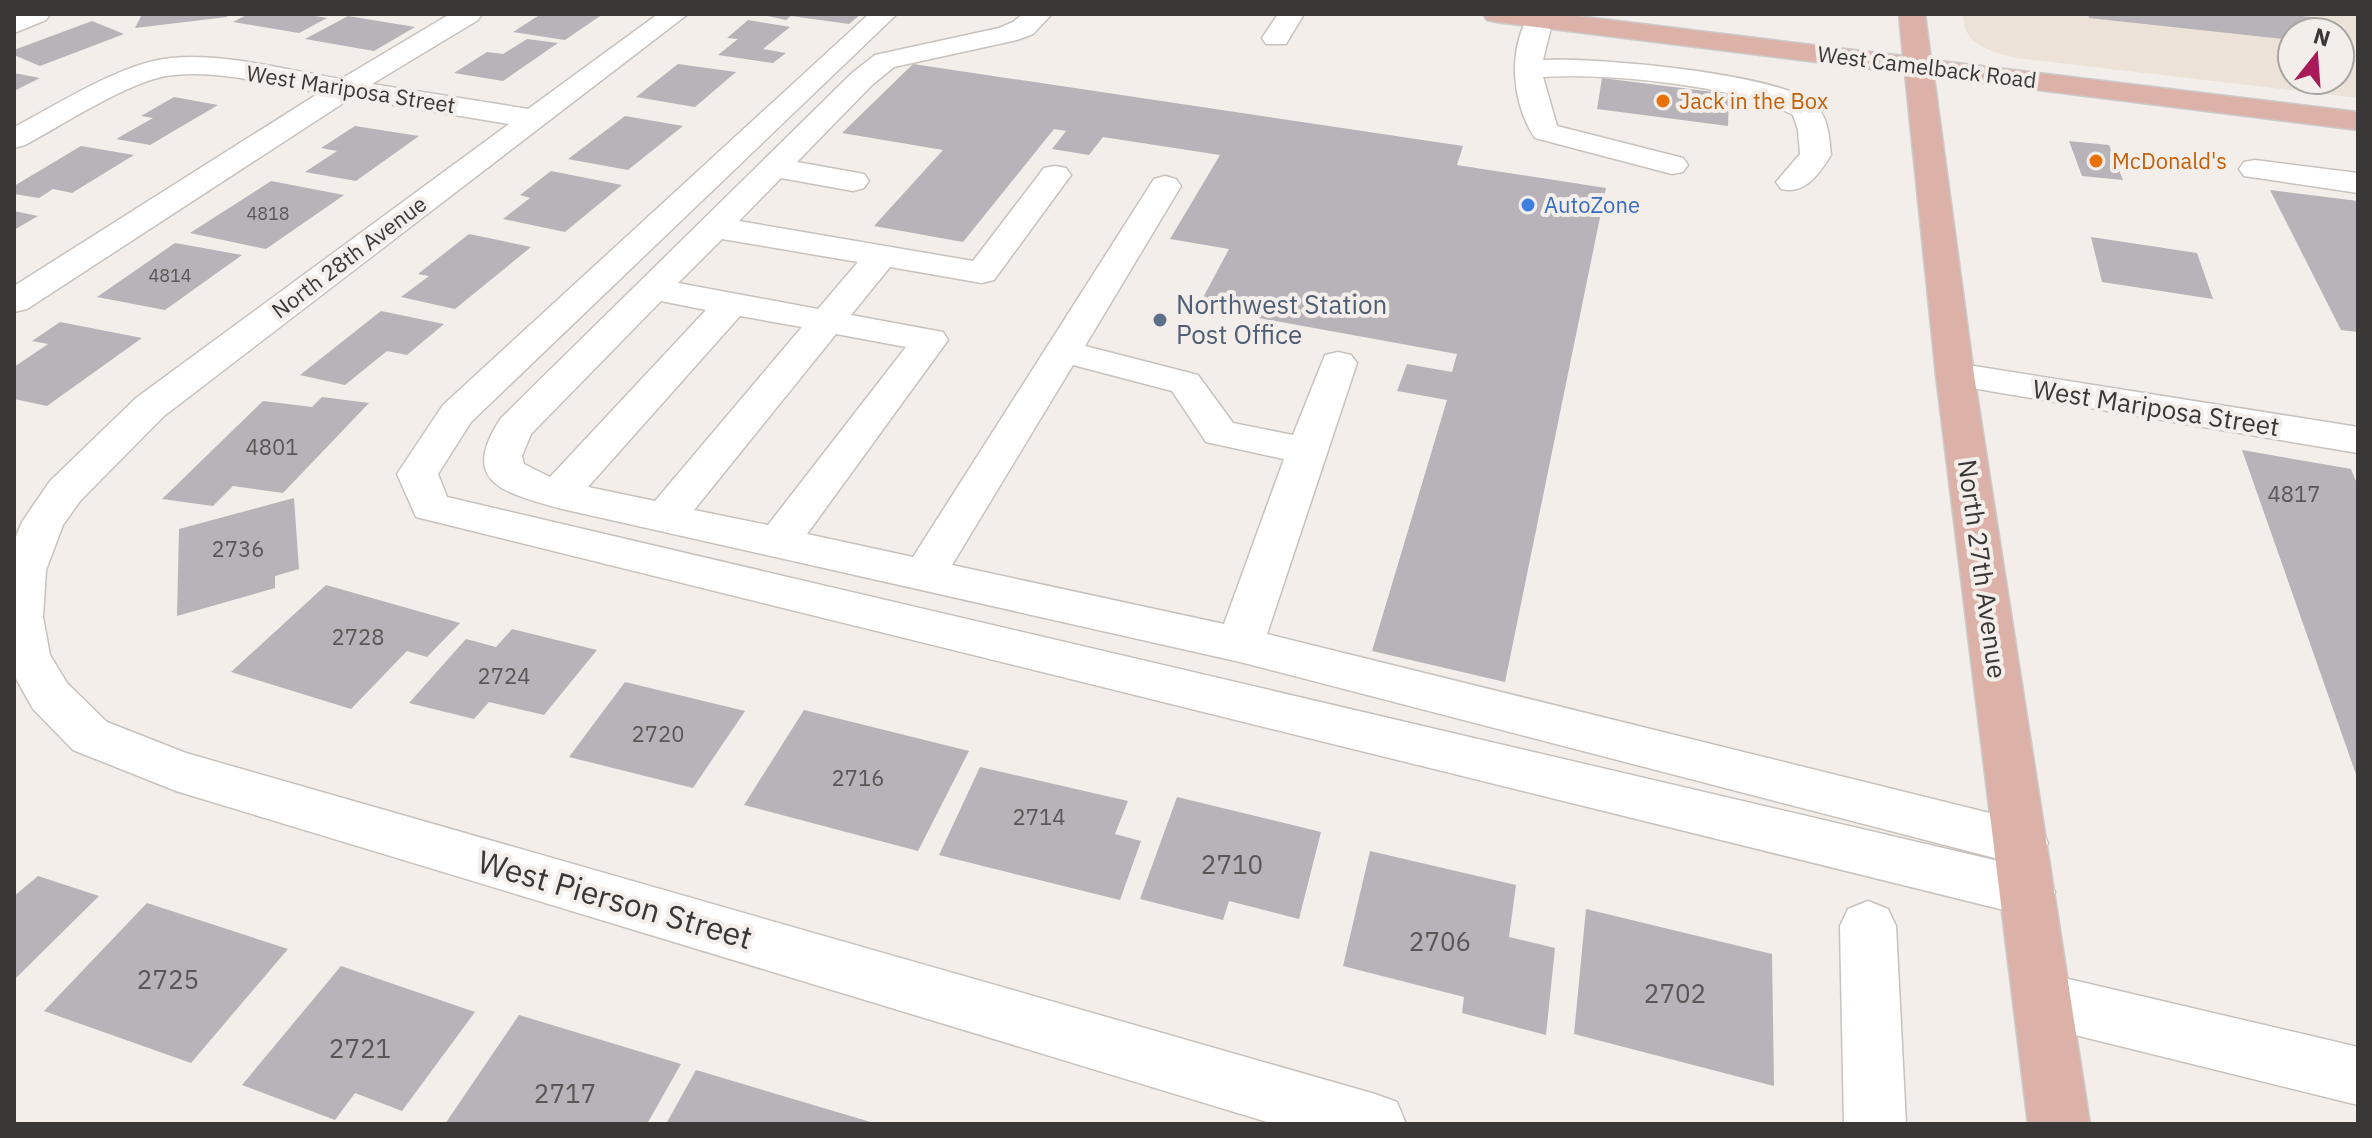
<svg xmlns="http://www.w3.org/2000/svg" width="2372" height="1138" viewBox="0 0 2372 1138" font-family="'IBM Plex Sans',sans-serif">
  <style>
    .built { fill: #ece2d7; fill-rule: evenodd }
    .building { fill: #b7b3b8 }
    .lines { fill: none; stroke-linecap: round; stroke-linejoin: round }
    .minor-casing { stroke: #c7c2bd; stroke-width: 3 }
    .major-casing { stroke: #cccbcb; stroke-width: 3 }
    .minor { fill: #fff; fill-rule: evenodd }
    .major { fill: #dcb2a8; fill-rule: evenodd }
    .food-dot { fill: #e8710a; stroke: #f3eeea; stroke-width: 3 }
    .shop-dot { fill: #3f7fe0; stroke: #f3eeea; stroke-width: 3 }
    .service-dot { fill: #5c6f8a; stroke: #f3eeea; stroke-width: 3 }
    .labels { text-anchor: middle; stroke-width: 8; stroke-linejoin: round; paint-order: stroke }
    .far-number-label { font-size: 18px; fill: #595756 }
    .far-street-label { font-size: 22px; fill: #3a3836; stroke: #f3eeea }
    .far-food-label { font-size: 22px; fill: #c56008; stroke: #f3eeea; text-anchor: start }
    .far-shop-label { font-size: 22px; fill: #366cbe; stroke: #f3eeea; text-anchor: start }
    .number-label { font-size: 22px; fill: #595756 }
    .service-label { font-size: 26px; fill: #4e5e75; stroke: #f3eeea; text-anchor: start }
    .street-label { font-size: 26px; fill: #3a3836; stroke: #f3eeea }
    .near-number-label { font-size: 26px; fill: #595756 }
    .near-street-label { font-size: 32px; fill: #3a3836; stroke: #f3eeea }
  </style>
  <rect width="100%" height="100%" fill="#f3eeea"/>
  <!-- built -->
  <path class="built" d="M1962,14h396v84l-342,-40 -25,-7 -18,-10 -7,-10zM2292,32h48v48h-48z"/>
  <!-- building -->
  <path class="building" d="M142,14h86l-1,3 -92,11z
    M248,14h55l24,4 -28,15 -66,-11z
    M541,14h62l-38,26 -52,-8z
    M758,14h103l-12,10 -58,-8 -5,4z
    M2088,14h197l42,5 9,13h-44v8l-203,-22z
    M348,16l67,11 -41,24 -69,-12z
    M748,20l42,7 -27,22 23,4 -13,10 -55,-8 20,-16 -11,-1z
    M92,21l32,13 -84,32 -26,-11v-5z
    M527,39l31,4 -55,38 -49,-8 33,-21 16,2z
    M678,64l58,8 -41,35 -59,-10z
    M913,64l550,82 -6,19 149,23 -101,494 -133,-31 75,-251 -50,-9 10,-27 45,8 5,-18 -259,-47 31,-58 -59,-10 50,-84 -117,-18 -14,18 -37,-6 14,-18 -12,-2 -91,113 -89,-16 69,-76 -101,-17z
    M14,73l26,5 -26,13z
    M1602,78l127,16 -1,32 -131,-17z
    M174,97l44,8 -68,40 -34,-6 37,-21 -12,-2z
    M625,116l58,10 -55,44 -60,-11z
    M355,126l64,10 -63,45 -51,-9 32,-21 -16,-3z
    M2069,141l40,4 14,35 -41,-4z
    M81,146l53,9 -62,38 -19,-4 -14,9 -25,-4v-8z
    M551,171l71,14 -57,47 -62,-13 27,-21 -10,-3z
    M271,181l73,14 -78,54 -76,-16z
    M2270,190l88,11v131l-17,-2z
    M14,211l24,5 -24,14z
    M469,234l62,13 -76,62 -54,-12 28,-21 -11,-2z
    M2091,237l106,16 16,46 -111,-17z
    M175,243l67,12 -77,55 -68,-13z
    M381,311l63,13 -37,31 -20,-4 -42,34 -45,-10z
    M60,322l82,16 -95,68 -33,-7v-32l34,-23 -16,-3z
    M322,397l47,6 -86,90 -50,-7 -20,20 -51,-7 101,-98 49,6z
    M2242,450l109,19 7,17v294z
    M294,498l5,71 -24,7v12l-98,28 2,-87z
    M326,585l134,38 -33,34 -20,-6 -56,58 -120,-37z
    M512,629l85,21 -53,65 -55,-13 -15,17 -65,-16 57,-64 30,8z
    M625,682l120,29 -52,77 -124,-31z
    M804,710l165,41 -51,100 -174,-46z
    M980,767l148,34 -13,33 26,7 -21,59 -181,-45z
    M1177,797l144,35 -22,87 -70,-18 -6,19 -83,-21z
    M1370,851l146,34 -7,52 46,11 -9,87 -84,-22 2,-16 -121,-31z
    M38,876l61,20 -85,84v-84z
    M147,903l141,46 -97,114 -147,-52z
    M1586,909l186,45 2,132 -200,-52z
    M341,966l134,46 -73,99 -47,-18 -20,27 -93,-35z
    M519,1015l162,49 -34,60h-202z
    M696,1070l178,53 -1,1h-207z"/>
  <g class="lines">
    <defs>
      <path id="minor" d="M50,14l-4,6 -32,13v-18z
        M450,14h32l-4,6 -106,64 156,25 130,-95h30l-524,402 -84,85 -17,24 -17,45 -3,47 7,38 17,28 40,39 79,31 1189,341 22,8 9,22h-132l-1098,-333 -103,-41 -40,-41 -19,-34v-134l8,-19 28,-41 86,-83 373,-274 -158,-26 -324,211 -13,3v-26l305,-193c-46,-8 -98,-23 -145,-18 -41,3 -111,50 -149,70l-11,3v-21c43,-22 109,-65 157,-69 55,-5 115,12 170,21z
        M869,14h28l-426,408 -33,52 9,23 1581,371 19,7 8,17 -8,17 -19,7 -1612,-399 -19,-43 46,-69z
        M1023,14h29l-19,20 -16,6 -123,27 -22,18 -75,77 67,12 5,7 -5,7 -11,3 -72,-13 -42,43 234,40 71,-93 11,-2 11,2 5,7 -77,105 -12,3 -92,-16 -39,48 92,17 5,8 -141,194 106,23 241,-378 11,-3 11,3 5,7 -96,160 113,29 35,48 60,12 32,-80 13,-3 13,3 6,8 -90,271 755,187 19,6 7,16 -7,16 -19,6 -782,-203 -682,-154c-56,-16 -99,-26 -57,-90l351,-345 23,-18 124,-27 14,-6zM722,239l136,23 -40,47 -140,-26zM661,301l45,9 -156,167 -26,-13 -2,-8 9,-22zM740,316l62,11 -147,174 -67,-14zM836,334l70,13 -138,178 -74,-15zM1073,365l99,26 34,51 78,17 -60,165 -272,-59z
        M1278,14h26l-18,30h-20l-4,-6z
        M1530,14h20l3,5 -10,41c50,-3 236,13 271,44 15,13 15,33 17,51 -12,19 -26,40 -50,34l-5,-7 24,-28 -2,-24 -5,-15c-56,-30 -186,-42 -250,-38l14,49 126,32 5,7 -5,7 -11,2 -137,-36c-23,-34 -28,-88 -5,-124z
        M2255,160l103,13v20l-114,-17 -5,-7 5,-7z
        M1955,363l403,64v26l-416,-70 -6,-8 6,-8z
        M1868,901l20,8 8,17 10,198h-62l-4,-198 8,-17z
        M2043,973l315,74v58l-315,-78 -20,-8 -9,-19 9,-19z"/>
      <path id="major" d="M1483,14h78l342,42 -4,-42h26l6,46 427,52v18l-424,-53 40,298 116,749h-62l-92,-749 -31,-302 -409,-51 -9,-2z"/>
    </defs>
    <!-- minor casing -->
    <use href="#minor" class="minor-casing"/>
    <!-- major casing -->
    <use href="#major" class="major-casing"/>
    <!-- minor -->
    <use href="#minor" class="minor"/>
    <!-- major -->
    <use href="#major" class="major"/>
  </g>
  <!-- markers -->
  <g class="food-dot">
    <circle cx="1663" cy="101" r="8"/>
    <circle cx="2096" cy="161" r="8"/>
  </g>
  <circle class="shop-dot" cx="1528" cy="205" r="8"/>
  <circle class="service-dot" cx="1160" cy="320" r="8"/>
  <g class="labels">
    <!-- far-number labels -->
    <g class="far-number-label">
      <text x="268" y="220">4818</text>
      <text x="170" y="282">4814</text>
    </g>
    <!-- far-street labels -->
    <g class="far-street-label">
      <text transform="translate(1927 67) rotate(7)" y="8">West Camelback Road</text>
      <text transform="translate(351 89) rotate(9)" y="8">West Mariposa Street</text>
      <text transform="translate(349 257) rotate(-37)" y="8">North 28th Avenue</text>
    </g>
    <!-- far-food labels -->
    <g class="far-food-label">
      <text x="1679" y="109">Jack in the Box</text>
      <text x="2112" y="169">McDonald's</text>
    </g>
    <!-- far-shop labels -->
    <g class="far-shop-label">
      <text x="1544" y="213">AutoZone</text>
    </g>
    <!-- number labels -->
    <g class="number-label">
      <text x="272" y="455">4801</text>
      <text x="2294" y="502">4817</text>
      <text x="238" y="557">2736</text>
      <text x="358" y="645">2728</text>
      <text x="504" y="684">2724</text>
      <text x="658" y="742">2720</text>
      <text x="858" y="786">2716</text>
      <text x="1039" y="825">2714</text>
    </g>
    <!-- service labels -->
    <g class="service-label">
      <text x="1176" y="314">Northwest Station<tspan x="1176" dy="30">Post Office</tspan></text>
    </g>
    <!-- street labels -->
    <g class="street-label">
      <text transform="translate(2156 408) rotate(9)" y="9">West Mariposa Street</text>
      <text transform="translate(1982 569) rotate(82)" y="9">North 27th Avenue</text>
    </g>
    <!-- near-number labels -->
    <g class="near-number-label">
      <text x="1232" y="874">2710</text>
      <text x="1440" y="951">2706</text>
      <text x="168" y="989">2725</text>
      <text x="1675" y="1003">2702</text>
      <text x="360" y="1058">2721</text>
      <text x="565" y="1103">2717</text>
    </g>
    <!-- near-street labels -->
    <g class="near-street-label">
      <text transform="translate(615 900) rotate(16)" y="11">West Pierson Street</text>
    </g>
  </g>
  <!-- border -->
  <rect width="2372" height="1138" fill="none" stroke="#3a3836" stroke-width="32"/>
  <!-- north arrow -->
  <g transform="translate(2316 56) rotate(17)"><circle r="38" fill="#f3eeea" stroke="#a9a5a2" stroke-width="2"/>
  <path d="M0-6L14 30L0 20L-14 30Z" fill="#a91a58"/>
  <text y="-12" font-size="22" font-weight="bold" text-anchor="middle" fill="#3a3836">N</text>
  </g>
</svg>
